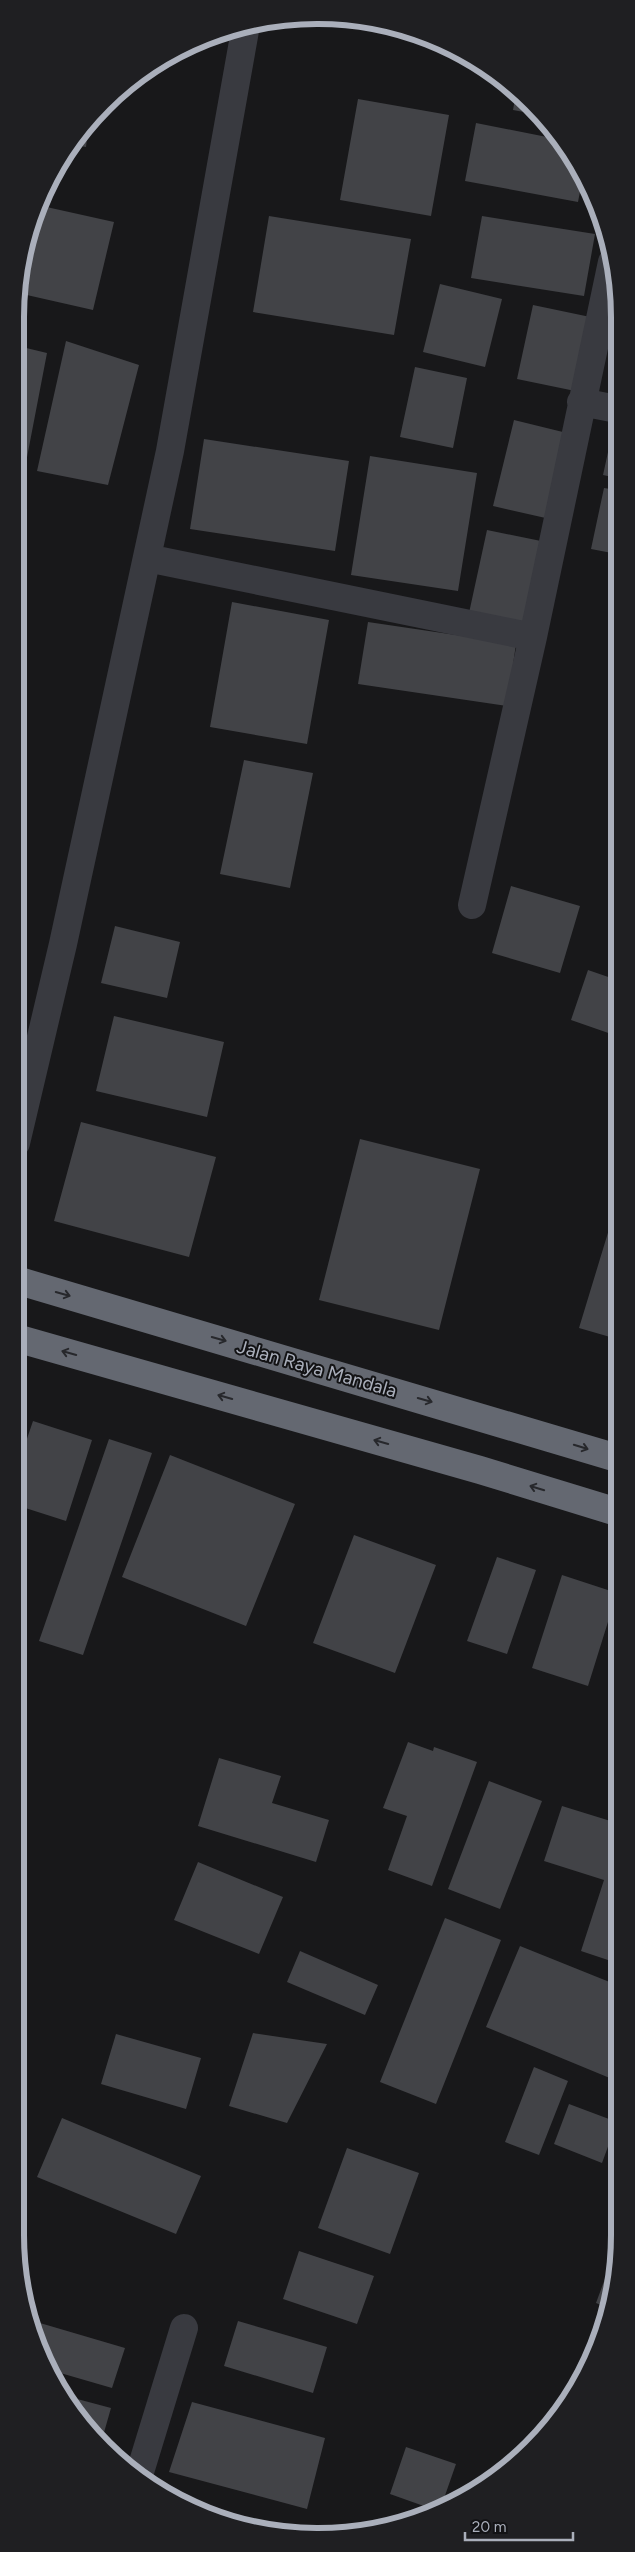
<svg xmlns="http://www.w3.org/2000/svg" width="635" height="2552" viewBox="0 0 635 2552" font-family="Figtree,sans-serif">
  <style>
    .building { fill: #424347 }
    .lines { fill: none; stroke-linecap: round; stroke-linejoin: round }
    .street { stroke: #393a40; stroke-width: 28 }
    .highway { stroke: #646871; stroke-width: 28 }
    .oneway { stroke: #27282c }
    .labels { text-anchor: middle; stroke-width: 4; stroke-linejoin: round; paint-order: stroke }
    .street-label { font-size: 19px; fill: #aaafbb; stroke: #131315 }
    .rim { fill: none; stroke: #aaafbb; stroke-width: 6 }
  </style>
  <rect width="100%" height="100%" fill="#18181a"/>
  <!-- building -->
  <path class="building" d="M347,18h10l18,5v1z
    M516,93l16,11 8,11 -27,-5z
    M358,99l91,16 -18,101 -91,-16z
    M476,123l81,16 26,37 -5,26 -113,-21z
    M88,130l-2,17 -12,-2 4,-5z
    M42,206l72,16 -21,88 -75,-17v-15z
    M269,216l142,23 -17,96 -141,-23z
    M482,216l113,18 -11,62 -113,-18z
    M440,284l62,15 -17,68 -62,-15z
    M533,305l62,13 -15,74 -63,-13z
    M66,341l73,24 -31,120 -71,-14z
    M18,346l29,7 -23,120 -7,-2z
    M415,367l52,11 -14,70 -53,-11z
    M514,420l57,14 -21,85 -57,-13z
    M615,420l2,1v57l-14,-3z
    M204,439l145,22 -14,90 -145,-22z
    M370,456l107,17 -19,118 -107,-16z
    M604,488l13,2v64l-26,-5z
    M487,530l54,11 -18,83 -54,-11z
    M232,602l97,18 -22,124 -97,-17z
    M368,622l148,22 -9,62 -149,-22z
    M244,760l69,13 -23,115 -70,-14z
    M511,886l69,20 -20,67 -68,-20z
    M115,926l65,16 -13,56 -66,-15z
    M17,956l10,3 -10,41z
    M588,970l29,10v56l-46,-16z
    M114,1016l110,26 -17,75 -111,-26z
    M81,1122l135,35 -27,100 -135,-36z
    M360,1139l120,30 -41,161 -120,-30z
    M617,1203v136l-38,-11z
    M33,1421l59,19 -26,81 -50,-16v-34z
    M109,1439l43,14 -69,202 -44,-14z
    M170,1455l125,49 -49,122 -124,-49z
    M354,1535l82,30 -41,108 -82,-30z
    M497,1557l39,13 -29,84 -40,-13z
    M562,1575l55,18 -29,93 -56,-18z
    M408,1742l25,9 1,-4 43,15 -45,124 -44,-16 19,-54 -24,-8z
    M219,1758l62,18 -9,27 57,17 -13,42 -118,-36z
    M489,1781l53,20 -42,108 -52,-20z
    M562,1806l55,17v140l-36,-12 23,-71 -60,-19z
    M198,1862l85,35 -24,57 -85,-34z
    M445,1918l56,22 -65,164 -56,-22z
    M520,1946l97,39v96l-131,-54z
    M300,1951l78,34 -13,30 -78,-33z
    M253,2033l74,11 -40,79 -58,-17z
    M116,2034l85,24 -15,51 -85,-25z
    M534,2067l34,14 -29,74 -34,-13z
    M569,2104l48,18 -15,41 -48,-19z
    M62,2118l139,58 -25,58 -139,-57z
    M347,2148l72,25 -29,81 -72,-26z
    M617,2246v28l-11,33 -10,-4z
    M299,2251l75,25 -17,48 -74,-25z
    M238,2321l89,26 -14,46 -89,-27z
    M40,2323l85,25 -13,40 -62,-18 -12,-20 -2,-11z
    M66,2396l45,12 -10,35 -11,-9z
    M192,2402l133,36 -18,71 -138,-37z
    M406,2447l50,17 -15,43 -6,3 -45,-16z"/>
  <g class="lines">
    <!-- street -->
    <path class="street" d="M581,402l36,7
      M147,558l386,79
      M472,905l61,-268 79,-375
      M16,1143l47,-199 107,-493 76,-426
      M140,2472l44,-144"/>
    <!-- highway -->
    <path class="highway" d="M16,1280l601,178
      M16,1338l464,132 137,42"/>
  </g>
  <!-- one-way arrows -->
  <defs><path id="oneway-shaft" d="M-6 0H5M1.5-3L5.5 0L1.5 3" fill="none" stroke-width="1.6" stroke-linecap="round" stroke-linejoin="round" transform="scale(1.25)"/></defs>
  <g class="oneway">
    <use href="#oneway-shaft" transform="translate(63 1294) rotate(16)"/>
    <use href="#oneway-shaft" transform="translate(219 1339) rotate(16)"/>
    <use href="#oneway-shaft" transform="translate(69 1353) rotate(-164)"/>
    <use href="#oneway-shaft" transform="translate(225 1397) rotate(-164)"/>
    <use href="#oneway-shaft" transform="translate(425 1400) rotate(16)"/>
    <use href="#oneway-shaft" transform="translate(381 1442) rotate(-164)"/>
    <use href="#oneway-shaft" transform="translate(581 1447) rotate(17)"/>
    <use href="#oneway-shaft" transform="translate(537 1488) rotate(-163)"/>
  </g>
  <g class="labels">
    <!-- street labels -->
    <g class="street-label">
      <text transform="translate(317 1368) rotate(16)" y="7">Jalan Raya Mandala</text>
    </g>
  </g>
  <!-- crop -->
  <path d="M0 0H635V2552H0ZM317 24H318A293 293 0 0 1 611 317V2235A293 293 0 0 1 318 2528H317A293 293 0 0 1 24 2235V317A293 293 0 0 1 317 24Z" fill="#1f1f22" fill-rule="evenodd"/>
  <path class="rim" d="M317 24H318A293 293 0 0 1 611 317V2235A293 293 0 0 1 318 2528H317A293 293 0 0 1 24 2235V317A293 293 0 0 1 317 24Z"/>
  <!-- scale -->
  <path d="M465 2532v8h108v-8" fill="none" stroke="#aaafbb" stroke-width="2.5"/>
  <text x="472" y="2532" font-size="15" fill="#aaafbb" stroke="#131315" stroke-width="4" paint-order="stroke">20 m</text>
</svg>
